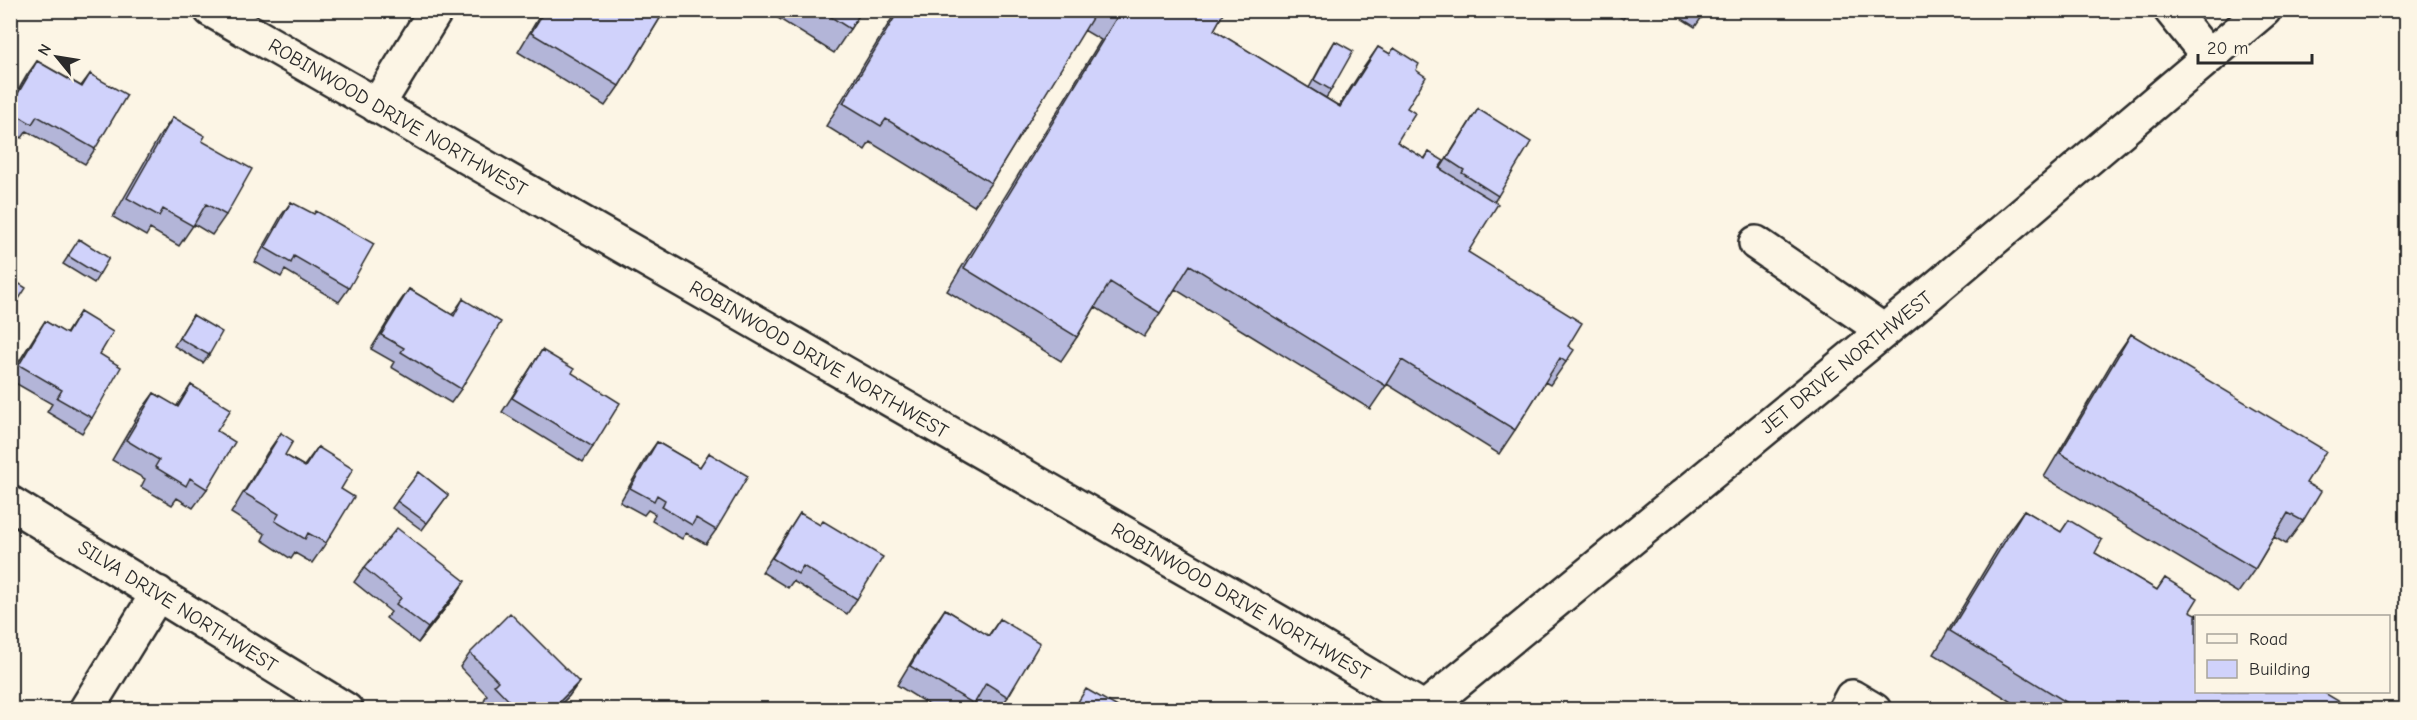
<svg xmlns="http://www.w3.org/2000/svg" width="2417" height="720" viewBox="0 0 2417 720" font-family="'Comic Neue',sans-serif">
  <style>
    .lines { fill: none; stroke-linecap: round; stroke-linejoin: round }
    .minor-casing { stroke: #2b2b2b; stroke-width: 38 }
    .path { stroke: #2b2b2b; stroke-width: 4; stroke-dasharray: 6 4.5; stroke-linecap: butt }
    .minor { stroke: #fcf5e5; stroke-width: 33 }
    .wall { fill: #b3b5d8; stroke: #2b2b2b; stroke-width: 1.5 }
    .shaded-wall { fill: #9293b0; stroke: #2b2b2b; stroke-width: 1.5 }
    .building { fill: #d0d2fb; stroke: #2b2b2b; stroke-width: 1.5 }
    .labels { text-anchor: middle; stroke-width: 6; stroke-linejoin: round; paint-order: stroke }
    .street-label { font-size: 20px; fill: #2b2b2b; stroke: #fcf5e5 }
  </style>
  <rect width="100%" height="100%" fill="#fcf5e5"/>
  <filter id="ink" filterUnits="userSpaceOnUse"><feTurbulence type="fractalNoise" baseFrequency=".0167" numOctaves="2"/><feDisplacementMap in="SourceGraphic" scale="12" xChannelSelector="R" yChannelSelector="G"/><feConvolveMatrix kernelMatrix="1 2 1 2 8 2 1 2 1" color-interpolation-filters="sRGB"/></filter>
  <g filter="url(#ink)">
    <g class="lines">
      <defs>
        <path id="minor" d="M211,10l1073,615 142,85
          M2171,10l38,47
          M377,106l59,-96
          M1756,243l128,88
          M10,503l336,207
          M86,710l72,-117
          M1423,710l506,-416 335,-284
          M1845,710l7,-13 22,13"/>
      </defs>
      <!-- minor casing -->
      <use href="#minor" class="minor-casing"/>
      <!-- path -->
      <path class="path" d="M1485,704l10,6"/>
      <!-- minor -->
      <use href="#minor" class="minor"/>
    </g>
    <!-- wall -->
    <path class="wall" d="M543,10h122l-46,76 -14,20 -87,-54z
      M765,10h97l-12,19 -16,24z
      M897,10h328l-11,20 125,76 23,-36 16,-23 12,7 4,-6 22,22 -19,72 27,17 5,-7 11,17 38,-60 20,87 -4,6 -26,50 100,94 -2,16 -16,23 -5,-3 -30,48 -16,24 -112,-70 -17,25 -195,-120 -15,24 -16,24 -49,-30 -18,30 -16,24 -114,-70 154,-251 -17,-10 -93,153 -17,23 -104,-64 -5,8 -39,-24z
      M1610,10h19l-6,9z
      M1668,10h44l-4,6 -4,-2 -9,13z
      M1335,41l-4,49 -5,8 -17,-10 21,-39z
      M37,61l44,25 9,-12 5,75 -10,15 -58,-33 -5,7 -12,-7v-27l17,-29z
      M173,117l29,24 24,74 -14,20 -18,-11 -15,22 -29,-17 -4,7 -33,-19 46,-80z
      M291,202l58,86 -10,14 -54,-32 -4,7 -26,-15 26,-46z
      M79,240l20,35 -5,8 -31,-19z
      M409,289l43,26 11,-16 -2,90 -10,14 -60,-36 3,-5 -23,-13 28,-46z
      M80,312l20,42 -8,64 -10,15 -35,-21 5,-8 -42,-24v-4l25,-40 10,-15 21,13z
      M193,315l16,40 -6,8 -29,-17z
      M2131,334l175,149 -3,38 -17,23 -12,-7 -19,32 -17,24 -194,-116 71,-120z
      M542,350l51,97 -10,15 -81,-50z
      M191,385l26,46 -10,58 -14,19 -16,-10 -5,7 -31,-18 4,-8 -33,-19 28,-48 14,-19 22,14z
      M281,433l4,22 19,11 14,-19 23,42 -15,54 -14,20 -17,-10 -4,6 -29,-19 3,-6 -34,-21 36,-60z
      M657,442l43,25 9,-14 7,77 -10,14 -20,-11 -4,6 -30,-18 3,-7 -7,-4 -4,5 -24,-13 27,-46z
      M419,472l29,23 -26,35 -30,-22z
      M2024,510l37,22 8,-12 26,33 62,37 8,-12 25,33 145,99h-310l-91,-56 73,-121z
      M800,513l57,86 -10,15 -54,-33 -5,7 -26,-16z
      M364,568l91,28 -37,47 -32,-25 5,-6 -37,-30z
      M945,609l43,27 12,-17 8,78 -9,13h-15l-10,-6 -4,6h-33l-40,-25 34,-56z
      M470,653l109,29 -10,14 -14,14h-61l-10,-10 3,-5 -27,-28z"/>
    <!-- shaded-wall -->
    <path class="shaded-wall" d="M465,581l-10,15 -37,47 10,-15z
      M579,682l-10,14 -14,14h-4z"/>
    <!-- building -->
    <path class="building" d="M545,10h120l-46,76 -88,-53z
      M820,10h42l-12,19z
      M899,10h198l-106,173 -105,-64 -5,7 -38,-23z
      M1106,10h119l-11,20 126,77 38,-60 12,7 4,-6 25,16 -3,6 10,7 -19,31 8,5 -18,29 28,17 4,-7 15,9 -5,7 59,36 -30,48 114,71 -14,23 6,4 -8,12 -6,-4 -45,72 -113,-70 -16,26 -196,-121 -30,48 -50,-31 -33,55 -113,-69 153,-251z
      M1335,41l18,10 -22,39 -17,-10z
      M37,61l45,26 8,-13 37,21 -32,54 -58,-33 -5,8 -22,-13v-4z
      M1478,109l53,33 -33,54 -36,-23 2,-3 -17,-11z
      M173,117l32,19 -3,5 50,28 -26,46 -20,-11 -13,22 -30,-17 -4,7 -32,-18z
      M291,202l23,12 2,-3 58,33 -25,44 -55,-32 -3,7 -26,-15z
      M79,239l30,19 -10,17 -31,-19z
      M10,278l16,10 -16,25z
      M409,289l45,27 9,-17 38,23 -40,67 -60,-37 3,-4 -23,-13z
      M80,312l33,20 -13,22 21,13 -29,51 -35,-20 5,-8 -43,-25 26,-44 22,13z
      M193,315l29,17 -13,23 -30,-17z
      M2131,334l195,117 -20,32 15,8 -18,30 -15,-8 -33,56 -195,-116z
      M542,350l32,19 -2,4 48,30 -27,44 -81,-49z
      M191,385l40,24 -14,22 18,11 -28,47 -17,-11 -4,8 -31,-19 4,-7 -33,-20 28,-47 24,14z
      M281,433l12,8 -8,14 20,12 13,-20 35,22 -12,20 13,8 -28,46 -18,-10 -3,6 -30,-18 4,-7 -35,-21z
      M657,442l43,25 9,-14 39,23 -32,54 -20,-12 -4,7 -30,-18 3,-7 -8,-5 -3,6 -24,-13z
      M419,472l29,23 -21,28 -30,-22z
      M2024,510l37,22 8,-12 33,20 -7,13 62,37 8,-12 33,20 -8,13 10,5h-4v76h127l17,10 -5,8h-256l-129,-79z
      M800,513l20,12 3,-4 60,36 -26,42 -54,-33 -5,8 -26,-16z
      M397,528l68,53 -37,47 -32,-24 5,-6 -37,-30z
      M945,609l44,27 11,-17 40,24 -32,54 -22,-14 -12,21 -64,-38z
      M510,613l69,69 -28,28h-33l-24,-25 4,-4 -28,-28z
      M1086,689l37,21h-50z
      M1049,701l15,8 -20,1z"/>
  </g>
  <g class="labels">
    <!-- street labels -->
    <g class="street-label">
      <text transform="translate(398 117) rotate(30)" y="7">ROBINWOOD DRIVE NORTHWEST</text>
      <text transform="translate(819 359) rotate(30)" y="7">ROBINWOOD DRIVE NORTHWEST</text>
      <text transform="translate(1846 362) rotate(-39)" y="7">JET DRIVE NORTHWEST</text>
      <text transform="translate(1241 601) rotate(30)" y="7">ROBINWOOD DRIVE NORTHWEST</text>
      <text transform="translate(178 606) rotate(32)" y="7">SILVA DRIVE NORTHWEST</text>
    </g>
  </g>
  <!-- margin -->
  <rect width="2417" height="720" fill="none" stroke="#fcf5e5" stroke-width="36"/>
  <rect x="18" y="18" width="2381" height="684" fill="none" stroke="#2b2b2b" stroke-width="2" filter="url(#ink)"/>
  <!-- legend -->
  <rect x="2195" y="615" width="195" height="78" fill="#fcf5e5" stroke="#a8a49b" stroke-width="1.5"/>
  <rect x="2207" y="634" width="30" height="9" fill="#fcf5e5" stroke="#a8a49b" stroke-width="1.5"/>
  <text x="2249" y="645" font-size="18" fill="#2b2b2b">Road</text>
  <rect x="2207" y="660" width="30" height="18" fill="#d0d2fb" stroke="#a8a49b" stroke-width="1.5"/>
  <text x="2249" y="675" font-size="18" fill="#2b2b2b">Building</text>
  <!-- north arrow -->
  <g transform="translate(57 57) rotate(300)" stroke="#fcf5e5" stroke-width="4.5" paint-order="stroke">
  <path d="M0-4.5L10 22L0 15L-10 22Z" fill="#2b2b2b"/>
  <text y="-9" font-size="16" font-weight="bold" text-anchor="middle" fill="#2b2b2b">N</text>
  </g>
  <!-- scale -->
  <path d="M2198 54v9h114v-9" fill="none" stroke="#2b2b2b" stroke-width="3"/>
  <text x="2207" y="54" font-size="18" fill="#2b2b2b" stroke="#fcf5e5" stroke-width="4.5" paint-order="stroke">20 m</text>
</svg>
